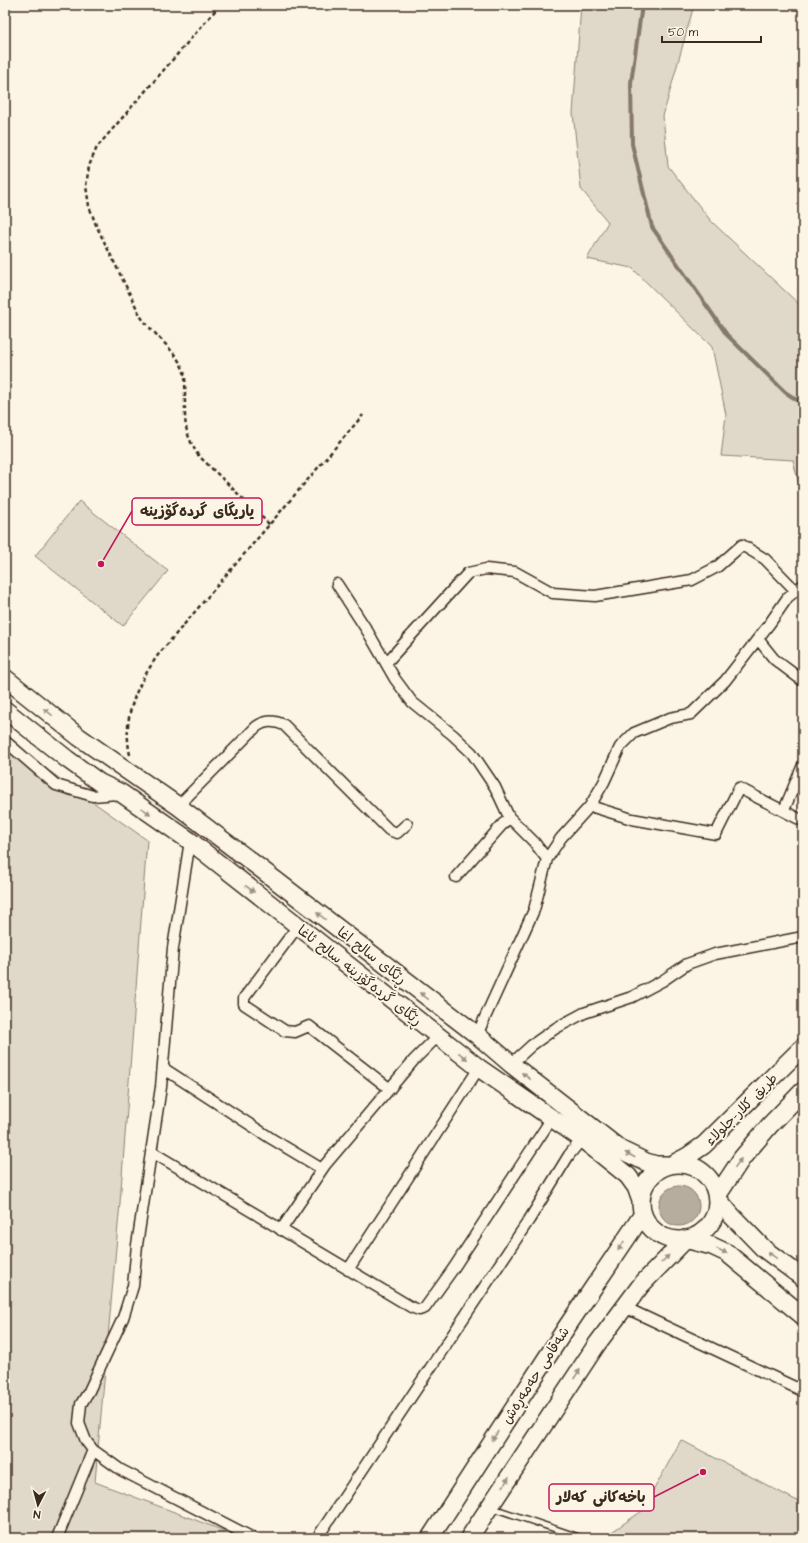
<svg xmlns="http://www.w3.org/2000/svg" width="808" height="1543" viewBox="0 0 808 1543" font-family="'Architects Daughter','Playpen Sans Arabic',sans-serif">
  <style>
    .green { fill: #e0d8c8; stroke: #8e8173 }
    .water { fill: #b7ad9e; stroke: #85796b }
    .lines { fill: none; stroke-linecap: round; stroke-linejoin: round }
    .stream { stroke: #85796b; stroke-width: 4 }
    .service-casing { stroke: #3b2a1e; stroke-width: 8 }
    .minor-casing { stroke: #3b2a1e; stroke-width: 13 }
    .trunk-casing { stroke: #3b2a1e; stroke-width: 20 }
    .path { stroke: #3b2a1e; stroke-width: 2.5; stroke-dasharray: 4 3; stroke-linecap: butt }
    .service { stroke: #fcf5e5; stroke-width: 5 }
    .minor { stroke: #fcf5e5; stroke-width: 10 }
    .trunk { stroke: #fcf5e5; stroke-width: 17 }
    .oneway { fill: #9c9082 }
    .labels { text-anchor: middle; stroke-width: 4; stroke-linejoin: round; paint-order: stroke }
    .street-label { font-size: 14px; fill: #3b2a1e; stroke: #fcf5e5 }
    .leader { fill: none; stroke: #c2185b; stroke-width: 1.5 }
    .callout-dot { fill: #c2185b; stroke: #fcf5e5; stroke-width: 1.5 }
    .callout { fill: #fcf5e5; stroke: #c2185b; stroke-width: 1.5 }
    .callout-label { font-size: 15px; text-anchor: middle; font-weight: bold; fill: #3b2a1e }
  </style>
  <rect width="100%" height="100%" fill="#fcf5e5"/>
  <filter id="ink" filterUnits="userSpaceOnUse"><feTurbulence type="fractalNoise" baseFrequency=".025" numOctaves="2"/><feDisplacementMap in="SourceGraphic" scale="8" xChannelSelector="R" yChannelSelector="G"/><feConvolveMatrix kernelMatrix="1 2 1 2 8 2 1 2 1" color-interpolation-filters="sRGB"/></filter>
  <g filter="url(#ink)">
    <!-- green -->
    <path class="green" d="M581,5h113l-31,111 5,50 43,55 92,87v194l-10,-42 -72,-4 5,-41 -14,-68 -80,-79 -45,-9 21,-37 -27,-33 -8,-76z
      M79,501l89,70 -45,55 -88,-70z
      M5,740l142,100 -27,363 -25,279 148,56h-238z
      M681,1440l122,64v34h-200l39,-27z"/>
    <!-- water -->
    <path class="water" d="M659 1206a20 20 0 1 1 40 0a20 20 0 1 1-40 0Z"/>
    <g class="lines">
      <!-- stream -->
      <path class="stream" d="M642,5l-11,78 1,61 20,83 75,108 58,57 18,12"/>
      <defs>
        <path id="service" d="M493,1508l89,30"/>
        <path id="minor" d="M337,584l31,48 27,47 17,23 41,33 19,18 23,34 14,30 25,25 13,17
          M758,639l16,20 29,22
          M386,663l82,-90 18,-4 29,3 38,21 42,3 97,-16 25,-13 25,-22 23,14 31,32
          M5,741l51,44 37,11 24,-2
          M178,806l78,-79c9,-7 18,-7 28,-2l105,105 8,3 10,-9
          M590,806l42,13 84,15 23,-46 64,33
          M784,810l19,-45
          M190,841l-17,107 -12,139 -24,158 -4,41 -10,32 -34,73 -8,13 -2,19 7,18 7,9 28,20 132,68
          M456,877l53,-60
          M298,926l-54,72v6l41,27 10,1 14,-6 81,63
          M477,1035l57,-125 13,-51 14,-21 29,-32 14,-24 16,-35 14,-14 36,-15 21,-4 34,-33 45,-58 18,-26 15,-12
          M511,1064l21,-19 24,-17 28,-15 48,-16 30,-16 25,-17 28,-10 88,-17
          M163,1068l109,71 50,30
          M152,1152l259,155 8,3 6,-2 28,-39 99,-151
          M281,1230l44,-65 89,-105 24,-24
          M348,1270l131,-202
          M624,1307l179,84
          M57,1538l36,-88
          M317,1538l212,-318 40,-65 13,-16"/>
        <path id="trunk" d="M5,678l74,59 99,69 83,63 216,166 34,29 110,86 25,12 10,3h11
          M5,710l62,49 33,24 21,10 69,48 289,227 103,71 46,37 8,11 5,14
          M641 1202a38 38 0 1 1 76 0a38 38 0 1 1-76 0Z
          M673,1164l15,-8 16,-11 99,-98
          M717,1196l25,-38 28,-33 33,-34
          M717,1198l15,18 32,33 39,29
          M685,1239l27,7 15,7 76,63
          M430,1538l136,-210 77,-114
          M469,1538l128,-194 44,-59 44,-45"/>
      </defs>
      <!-- service casing -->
      <use href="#service" class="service-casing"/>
      <!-- minor casing -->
      <use href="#minor" class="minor-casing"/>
      <!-- trunk casing -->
      <use href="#trunk" class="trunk-casing"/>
      <!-- path -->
      <path class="path" d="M220,5l-123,142 -8,19 -3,20 3,20 7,19 45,92c13,18 37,35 43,55 2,7 1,15 1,22 0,27 -2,37 13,61l72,70
        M130,755c-8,-39 6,-68 28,-100l205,-240"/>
      <!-- service -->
      <use href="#service" class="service"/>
      <!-- minor -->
      <use href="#minor" class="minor"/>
      <!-- trunk -->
      <use href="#trunk" class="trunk"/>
    </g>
    <!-- one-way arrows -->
    <defs><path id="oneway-solid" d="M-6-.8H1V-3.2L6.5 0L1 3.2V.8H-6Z"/></defs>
    <g class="oneway">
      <use href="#oneway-solid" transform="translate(48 712) rotate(-142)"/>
      <use href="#oneway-solid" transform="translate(146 811) rotate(35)"/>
      <use href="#oneway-solid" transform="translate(250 889) rotate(38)"/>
      <use href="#oneway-solid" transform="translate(321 916) rotate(-142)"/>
      <use href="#oneway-solid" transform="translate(424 996) rotate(-142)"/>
      <use href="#oneway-solid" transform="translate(463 1056) rotate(38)"/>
      <use href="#oneway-solid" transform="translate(526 1076) rotate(-142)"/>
      <use href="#oneway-solid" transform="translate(630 1155) rotate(-152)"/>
      <use href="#oneway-solid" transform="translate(738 1163) rotate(-54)"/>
      <use href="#oneway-solid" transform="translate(621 1246) rotate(124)"/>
      <use href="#oneway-solid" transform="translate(722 1251) rotate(25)"/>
      <use href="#oneway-solid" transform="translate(772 1255) rotate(-144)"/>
      <use href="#oneway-solid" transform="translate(665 1259) rotate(-45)"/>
      <use href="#oneway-solid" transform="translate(577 1374) rotate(-56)"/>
      <use href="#oneway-solid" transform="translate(495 1436) rotate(123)"/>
      <use href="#oneway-solid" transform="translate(506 1482) rotate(-58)"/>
    </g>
  </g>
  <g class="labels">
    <!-- street labels -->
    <g class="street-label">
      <text transform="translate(372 955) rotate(38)" y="5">ڕێگای سالح اغا</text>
      <text transform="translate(360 975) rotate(38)" y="5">ڕێگای گردەگۆزینە سالح ئاغا</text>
      <text transform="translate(741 1109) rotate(-45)" y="5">طريق كلار-جلولاء</text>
      <text transform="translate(535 1375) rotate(-57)" y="5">شەقامی حەمەڕەش</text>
    </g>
  </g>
  <!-- callouts -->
  <path class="leader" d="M101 564L132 511M703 1472L654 1497"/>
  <g class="callout-dot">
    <circle cx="101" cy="564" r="4"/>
    <circle cx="703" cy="1472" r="4"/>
  </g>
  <g class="callout">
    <rect x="132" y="498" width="130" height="27" rx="4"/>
    <rect x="549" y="1484" width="105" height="27" rx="4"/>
  </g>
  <g class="callout-label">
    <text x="197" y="516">یاریگای گردەگۆزینە</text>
    <text x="601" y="1502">باخەکانی کەلار</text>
  </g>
  <!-- margin -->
  <rect width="808" height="1543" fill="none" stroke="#fcf5e5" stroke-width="20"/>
  <rect x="10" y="10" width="788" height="1523" fill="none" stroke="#3b2a1e" stroke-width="1.5" filter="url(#ink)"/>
  <!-- north arrow -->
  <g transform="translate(38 1505) rotate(186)" stroke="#fcf5e5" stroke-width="3" paint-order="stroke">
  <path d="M0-3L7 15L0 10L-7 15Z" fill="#3b2a1e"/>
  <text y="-6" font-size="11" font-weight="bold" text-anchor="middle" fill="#3b2a1e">N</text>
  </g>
  <!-- scale -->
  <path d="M662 36v6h99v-6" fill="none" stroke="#3b2a1e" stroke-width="2"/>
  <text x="668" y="36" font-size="12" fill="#3b2a1e" stroke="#fcf5e5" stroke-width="3" paint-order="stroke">50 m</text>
</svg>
